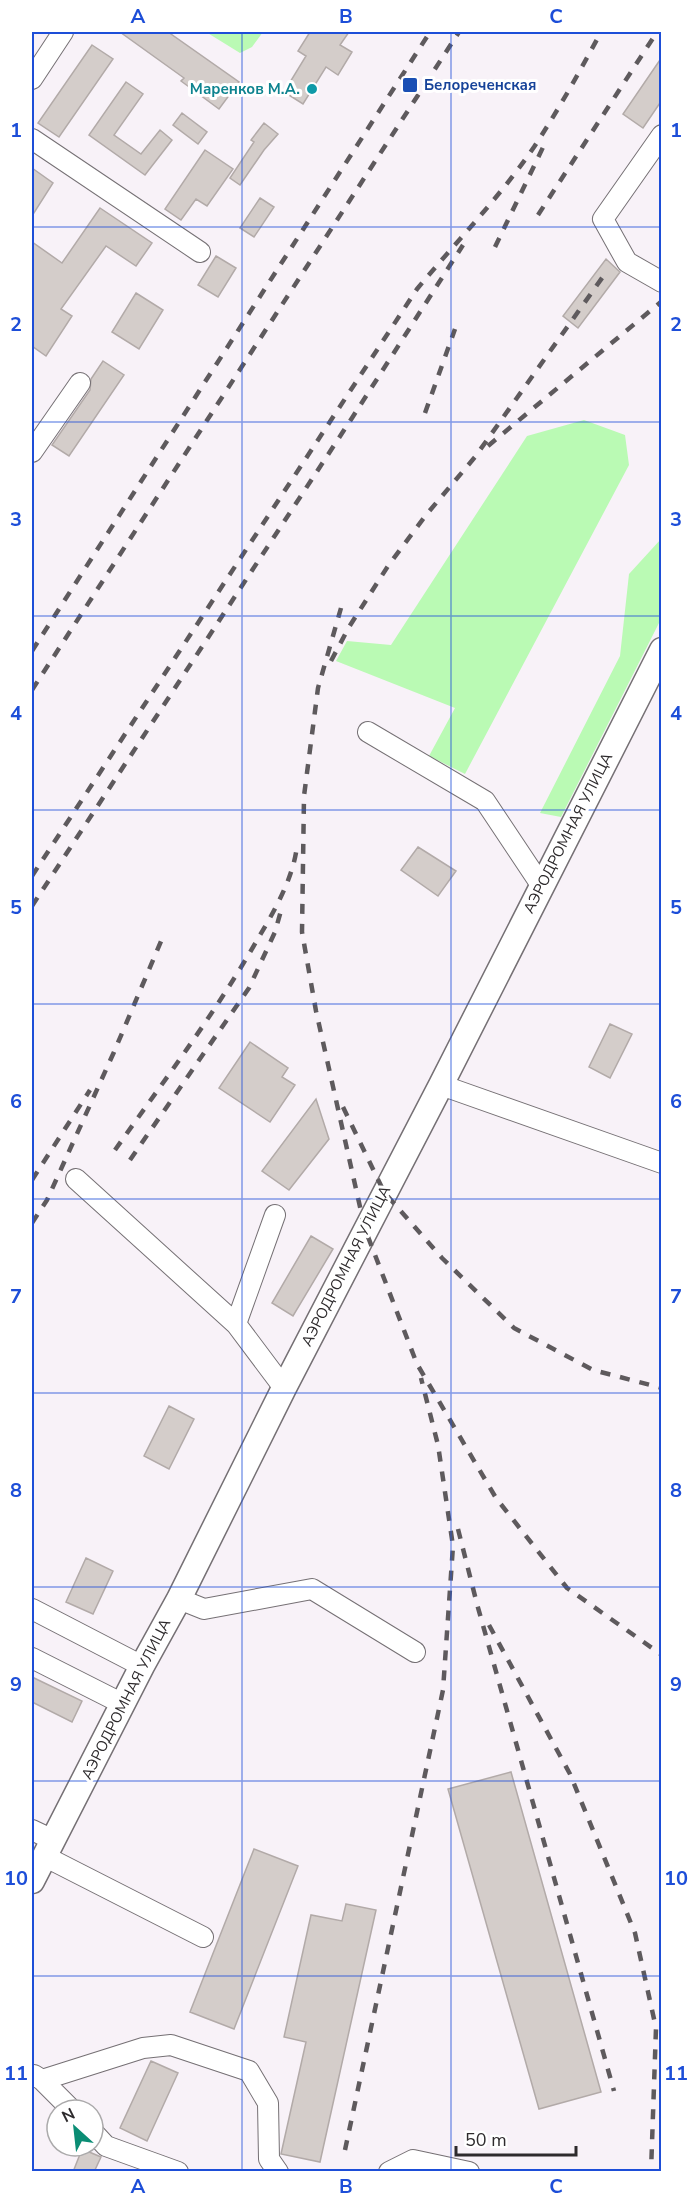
<svg xmlns="http://www.w3.org/2000/svg" width="693" height="2203" viewBox="0 0 693 2203" font-family="'Nunito Sans',sans-serif">
  <style>
    .green { fill: #bafab4 }
    .building { fill: #d4cdca; stroke: #b2aaa8; stroke-width: 1.5 }
    .lines { fill: none; stroke-linecap: round; stroke-linejoin: round }
    .minor-casing { stroke: #757074; stroke-width: 22 }
    .major-casing { stroke: #757074; stroke-width: 27 }
    .minor { stroke: #fff; stroke-width: 20 }
    .major { stroke: #fff; stroke-width: 24 }
    .rail { stroke: #5e5a5d; stroke-width: 4.5; stroke-dasharray: 10 10; stroke-linecap: butt }
    .grid { fill: none; stroke: #1d4ed8; stroke-width: 1.5; stroke-opacity: 0.55 }
    .transit-dot { fill: #1a4fb4; stroke: #fff; stroke-width: 2 }
    .culture-dot { fill: #0f9aa8; stroke: #fff; stroke-width: 2 }
    .labels { text-anchor: middle; stroke-width: 6; stroke-linejoin: round; paint-order: stroke }
    .transit-label { font-size: 15px; font-weight: bold; fill: #164399; stroke: #fff; text-anchor: start }
    .culture-label { font-size: 15px; font-weight: bold; fill: #0d838f; stroke: #fff; text-anchor: end }
    .street-label { font-size: 15px; fill: #2e2b2d; stroke: #fff }
    .neatline { fill: none; stroke: #1d4ed8; stroke-width: 2 }
    .grid-label { font-size: 20px; text-anchor: middle; font-weight: bold; fill: #1d4ed8 }
  </style>
  <rect width="100%" height="100%" fill="#f8f2f8"/>
  <!-- green -->
  <path class="green" d="M206,32h57l-11,15 -12,6z
    M584,420l41,15 4,30 -164,309 -36,-18 26,-48 -119,-47 11,-20 44,4 136,-209z
    M661,539v80l-100,198 -21,-4 80,-157 9,-82z"/>
  <!-- building -->
  <path class="building" d="M120,32h48l71,50 -20,27 -38,-28 3,-3z
    M310,32h39l-9,13 12,7 -14,23 -12,-8 -23,37 -19,-12 22,-36 -8,-5z
    M92,45l21,14 -54,78 -21,-14z
    M662,57v43l-19,28 -20,-14z
    M126,82l17,12 -29,41 27,19 19,-24 12,10 -27,35 -56,-40z
    M182,113l25,19 -9,12 -25,-19z
    M264,123l14,11 -14,16 -24,35 -10,-7 24,-36 -3,-2z
    M205,150l28,19 -26,37 -11,-7 -15,21 -16,-11z
    M32,168l21,15 -21,33z
    M260,198l14,9 -20,30 -14,-9z
    M100,208l52,35 -16,23 -30,-20 -45,63 11,7 -26,40 -14,-10v-104l30,21z
    M216,256l20,12 -18,29 -20,-12z
    M606,259l14,13 -42,56 -15,-12z
    M136,293l27,17 -24,39 -27,-17z
    M103,361l21,14 -55,81 -17,-11 38,-55 1,-11z
    M418,847l38,24 -18,25 -37,-26z
    M610,1024l22,10 -22,44 -21,-11z
    M250,1042l38,26 -6,9 13,8 -25,37 -51,-34z
    M316,1099l13,40 -40,51 -27,-19z
    M311,1236l22,13 -40,67 -21,-13z
    M169,1406l25,13 -25,50 -25,-13z
    M86,1558l27,13 -20,43 -27,-12z
    M32,1677l50,24 -10,21 -40,-20z
    M511,1772l90,320 -62,17 -91,-320z
    M254,1849l44,17 -64,163 -44,-17z
    M346,1904l30,6 -56,252 -39,-8 25,-112 -22,-5 27,-122 31,6z
    M151,2061l27,12 -31,68 -27,-13z
    M82,2149l19,8 -7,15h-21z"/>
  <g class="lines">
    <defs>
      <path id="minor" d="M32,79l31,-47
        M662,135l-59,84 24,43 35,20
        M32,139l168,113
        M32,452l48,-69
        M368,732l117,69 56,84
        M441,1085l221,78
        M76,1179l160,145
        M275,1215l-39,109 48,64
        M179,1599l25,10 108,-20 103,63
        M32,1609l110,57
        M32,1658l91,46
        M32,1830l21,10
        M44,1856l159,81
        M34,2075l8,5 30,30
        M42,2080l101,-32 28,-3 78,26 19,32 1,56 9,13
        M93,2132l13,14 72,26
        M389,2172l24,-12 56,12"/>
      <path id="major" d="M32,1881l110,-215 37,-67 105,-211 157,-303 221,-435"/>
    </defs>
    <!-- minor casing -->
    <use href="#minor" class="minor-casing"/>
    <!-- major casing -->
    <use href="#major" class="major-casing"/>
    <!-- minor -->
    <use href="#minor" class="minor"/>
    <!-- major -->
    <use href="#major" class="major"/>
    <!-- rail -->
    <path class="rail" d="M538,215l119,-183
      M495,247l52,-108
      M425,413l30,-84
      M488,446l174,-145
      M341,608l-23,80 -14,108 -2,136 14,79 49,218 52,135 79,134 71,90 95,67
      M32,651l398,-619
      M331,661l18,-34 39,-61 38,-51 49,-58 132,-186
      M32,690l427,-658
      M32,876l385,-587c39,-47 83,-92 117,-142 25,-38 46,-76 67,-115
      M32,906l320,-488 111,-173
      M343,1107l41,85 58,66 72,70 79,42 69,18
      M115,1150c48,-68 99,-135 141,-208 17,-29 37,-62 41,-96
      M130,1160l119,-172 26,-56 7,-25
      M32,1180l58,-90
      M32,1223l15,-23 67,-148 48,-113
      M458,1529l19,75 137,487
      M489,1625l81,149 65,159 21,95 -5,144
      M345,2150l98,-460 10,-144 -15,-101 -17,-67"/>
  </g>
  <!-- grid -->
  <path class="grid" d="M242,32v2140M451,32v2140M32,227h630M32,422h630M32,616h630M32,810h630M32,1004h630M32,1199h630M32,1393h630M32,1587h630M32,1781h630M32,1976h630"/>
  <!-- markers -->
  <rect class="transit-dot" x="402" y="77" width="16" height="16" rx="3"/>
  <circle class="culture-dot" cx="312" cy="89" r="6"/>
  <g class="labels">
    <!-- transit labels -->
    <g class="transit-label">
      <text x="424" y="90">Белореченская</text>
    </g>
    <!-- culture labels -->
    <g class="culture-label">
      <text x="300" y="94">Маренков М.А.</text>
    </g>
    <!-- street labels -->
    <g class="street-label">
      <text transform="translate(568 833) rotate(-63)" y="5">АЭРОДРОМНАЯ УЛИЦА</text>
      <text transform="translate(346 1266) rotate(-63)" y="5">АЭРОДРОМНАЯ УЛИЦА</text>
      <text transform="translate(126 1699) rotate(-63)" y="5">АЭРОДРОМНАЯ УЛИЦА</text>
    </g>
  </g>
  <!-- border -->
  <rect width="693" height="2203" fill="none" stroke="#ffffff" stroke-width="66"/>
  <!-- north arrow -->
  <g transform="translate(75 2128) rotate(333)"><circle r="28" fill="#ffffff" stroke="#abaaab" stroke-width="1.5"/>
  <path d="M0-4.5L10 22L0 15L-10 22Z" fill="#0a8d74"/>
  <text y="-9" font-size="16" font-weight="bold" text-anchor="middle" fill="#2e2b2d">N</text>
  </g>
  <!-- scale -->
  <path d="M456 2146v9h120v-9" fill="none" stroke="#2e2b2d" stroke-width="3"/>
  <text x="465" y="2146" font-size="18" fill="#2e2b2d" stroke="#ffffff" stroke-width="4.5" paint-order="stroke">50 m</text>
  <rect x="33" y="33" width="627" height="2137" class="neatline"/>
  <g class="grid-label">
    <text x="138" y="23">A</text>
    <text x="346" y="23">B</text>
    <text x="556" y="23">C</text>
    <text x="16" y="137">1</text>
    <text x="676" y="137">1</text>
    <text x="16" y="331">2</text>
    <text x="676" y="331">2</text>
    <text x="16" y="526">3</text>
    <text x="676" y="526">3</text>
    <text x="16" y="720">4</text>
    <text x="676" y="720">4</text>
    <text x="16" y="914">5</text>
    <text x="676" y="914">5</text>
    <text x="16" y="1108">6</text>
    <text x="676" y="1108">6</text>
    <text x="16" y="1303">7</text>
    <text x="676" y="1303">7</text>
    <text x="16" y="1497">8</text>
    <text x="676" y="1497">8</text>
    <text x="16" y="1691">9</text>
    <text x="676" y="1691">9</text>
    <text x="16" y="1885">10</text>
    <text x="676" y="1885">10</text>
    <text x="16" y="2080">11</text>
    <text x="676" y="2080">11</text>
    <text x="138" y="2193">A</text>
    <text x="346" y="2193">B</text>
    <text x="556" y="2193">C</text>
  </g>
</svg>
